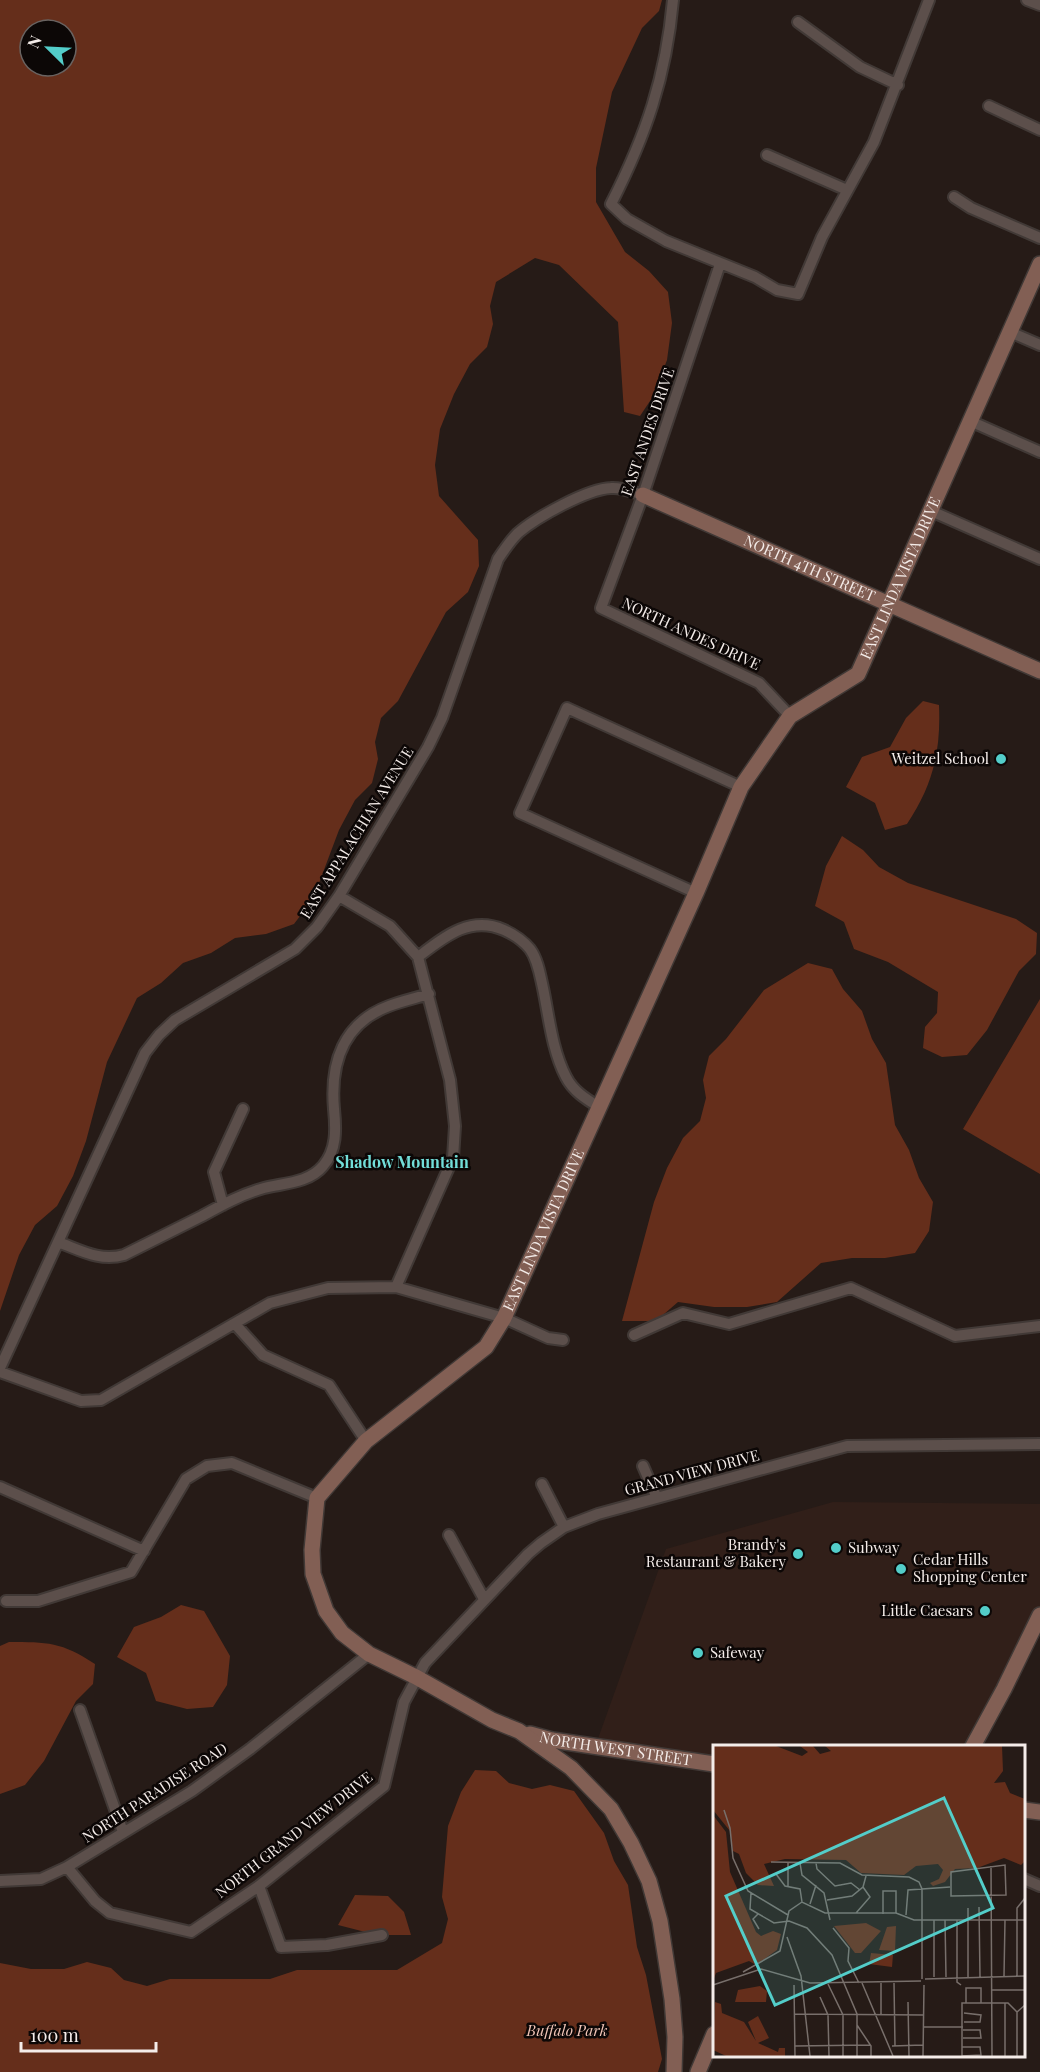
<svg xmlns="http://www.w3.org/2000/svg" width="1040" height="2072" viewBox="0 0 1040 2072" font-family="'Playfair Display',serif">
  <style>
    .built { fill: #311f19 }
    .green { fill: #652e1b; fill-rule: evenodd }
    .lines { fill: none; stroke-linecap: round; stroke-linejoin: round }
    .street-casing { stroke: #413936; stroke-width: 14 }
    .secondary-casing { stroke: #413936; stroke-width: 18 }
    .street { stroke: #5c4f4b; stroke-width: 10 }
    .secondary { stroke: #825f54; stroke-width: 15 }
    .poi-dot { fill: #53cdc9; stroke: #0c0706; stroke-width: 2 }
    .labels { text-anchor: middle; stroke-width: 5; stroke-linejoin: round; paint-order: stroke }
    .street-label { font-size: 15px; fill: #f4ece9; stroke: #0c0706 }
    .poi-label { font-size: 15px; fill: #f4ece9; stroke: #0c0706; text-anchor: end }
    .park-label { font-size: 15px; font-style: italic; fill: #f1c5b7; stroke: #0c0706 }
    .neighbourhood-label { font-size: 16px; font-weight: bold; fill: #72ded9; stroke: #0c0706 }
    .inset-road { fill: none; stroke: #786f6b; stroke-width: 1.5 }
    .view { fill: #53cdc9; fill-opacity: 0.15; stroke: #53cdc9; stroke-width: 3 }
    .inset-edge { fill: none; stroke: #f4ece9; stroke-width: 3 }
  </style>
  <rect width="100%" height="100%" fill="#261b17"/>
  <!-- built -->
  <path class="built" d="M833,1502l207,2v111l-67,131h-259v18l-119,-17 71,-198z"/>
  <!-- green -->
  <path class="green" d="M0,0h662l-3,11 -17,17 -30,64 -16,76v34l29,50 24,19 19,21 4,31 -5,37 -13,35 -14,21 -16,-4 -6,-90 -59,-57 -24,-7 -39,24 -6,24 3,18 -6,23 -17,17 -16,30 -14,35 -5,36 4,31 39,44 1,26 -11,26 -22,20 -48,89 -17,17 -6,24 3,17 -6,24 -17,17 -16,30 -26,69 -19,25 -28,10 -31,4 -24,15 -28,10 -22,20 -24,15 -30,64 -21,79 -13,35 -16,30 -22,19 -16,30 -19,56zM30,30h36v36h-36z
    M923,701l16,4c2,46 -6,80 -32,119l-22,6 -10,-27 -29,-16 16,-30 28,-10 16,-29z
    M842,836l21,14 16,17 29,16 108,36 21,14 -1,21 -17,17 -32,59 -20,25 -25,2 -19,-9 2,-21 12,-14 1,-21 -50,-30 -34,-13 -10,-27 -29,-16 11,-40z
    M808,963l24,6 11,20 19,22 10,28 14,24 9,62 14,25 10,28 14,24 -4,29 -14,22 -30,5h-33l-31,5 -44,39 -30,5h-33l-36,-5 -22,19h-34l32,-119 13,-34 16,-30 17,-17 6,-23 -3,-18 6,-24 17,-17 38,-49z
    M1040,999v175l-77,-45z
    M181,1605l23,6 26,45 -3,29 -14,22 -26,2 -31,-8 -10,-28 -29,-16 17,-30 27,-10z
    M9,1642c38,0 53,0 86,22l-2,20 -17,17 -32,60 -19,24 -25,9v-148z
    M475,1770l21,1 13,12 23,6 18,-4 24,6 30,42 10,28 14,24 9,62 9,28 16,84 -4,13h-658v-109l31,6h33l23,-7 24,6 13,12 23,6 23,-7h100l27,-9h100l45,-27 6,-24 -6,-22 6,-71 13,-34z
    M355,1895l33,1 16,16 7,23h-34l-39,-10z"/>
  <g class="lines">
    <defs>
      <path id="street" d="M673,0c-7,77 -27,135 -62,204l16,15 39,22 89,36 22,13 21,4 24,-57 52,-95 55,-142
        M1027,0l13,5
        M798,22l62,45 38,18
        M989,106l51,24
        M767,155l80,35
        M954,197l17,11 69,30
        M720,264l-77,231 -42,113 158,75 31,33
        M1010,332l30,13
        M970,421l70,31
        M931,511l109,48
        M696,893l-176,-80 47,-105 174,79
        M339,896l51,30 28,31 32,123 5,46 -2,32 -57,129
        M418,957c26,-20 52,-42 86,-27 9,4 20,12 26,19 8,11 10,26 13,39 6,29 9,62 23,89 7,14 20,22 33,30
        M223,1205l-9,-33 29,-63
        M58,1242c22,8 42,20 66,13 26,-13 52,-26 78,-39 20,-11 40,-22 62,-28 20,-5 45,-5 59,-22 14,-16 13,-37 11,-57 -4,-46 9,-86 55,-103 13,-5 27,-8 40,-12
        M235,1324l28,31 66,30 37,56
        M634,1335l49,-22 46,11 122,-36 104,48 85,-10
        M0,1368l145,-315 14,-18 16,-15 120,-71 22,-22 22,-31 89,-149 14,-29 56,-159c6,-9 12,-18 20,-26 19,-16 69,-44 93,-45 10,-1 22,4 32,7
        M0,1372l81,29 20,-1 169,-97 58,-15 68,-1 108,31 44,20 15,2
        M643,1466l13,30
        M542,1484l22,43
        M0,1487l144,64
        M449,1535l35,64
        M6,1601h32l93,-29 55,-93 21,-13 25,-3 85,35
        M80,1710l43,122
        M67,1867l28,34 15,12 81,19 68,-46 125,-100 20,-84 21,-39 103,-109 13,-11 23,-16 34,-13 249,-68 193,-2
        M1024,1879l16,7
        M0,1881l41,-2 26,-12 125,-76 58,-42 119,-95
        M259,1886l22,61 46,-2 55,-10"/>
      <g id="secondary">
        <path id="s1" d="M643,495l397,176"/>
        <path id="s2" d="M530,1734l22,6 162,24"/>
        <path d="M973,1746l31,-57 36,-74"/>
        <path d="M1024,1810l16,2"/>
        <path id="s3" d="M674,2072l1,-35 -3,-38 -12,-78 -11,-40 -18,-38 -20,-34 -40,-41 -52,-37 -27,-11 -76,-43 -47,-23 -27,-21 -16,-22 -13,-37 -1,-24 5,-52 49,-57 120,-94 18,-29 192,-425 45,-106 49,-71 68,-42 182,-410"/>
        <path d="M698,2072l16,-38"/>
      </g>
    </defs>
    <!-- street casing -->
    <use href="#street" class="street-casing"/>
    <!-- secondary casing -->
    <use href="#secondary" class="secondary-casing"/>
    <!-- street -->
    <use href="#street" class="street"/>
    <!-- secondary -->
    <use href="#secondary" class="secondary"/>
  </g>
  <!-- markers -->
  <g class="poi-dot">
    <circle cx="1001" cy="759" r="6"/>
    <circle cx="836" cy="1548" r="6"/>
    <circle cx="798" cy="1554" r="6"/>
    <circle cx="901" cy="1569" r="6"/>
    <circle cx="985" cy="1611" r="6"/>
    <circle cx="698" cy="1653" r="6"/>
  </g>
  <g class="labels">
    <!-- street labels -->
    <g class="street-label">
      <text transform="translate(648 432) rotate(-71)" y="5">EAST ANDES DRIVE</text>
      <text dy="5" stroke="none"><textPath href="#s1" startOffset="182">NORTH 4TH STREET</textPath></text>
      <text dy="5" stroke="none"><textPath href="#s3" startOffset="1856">EAST LINDA VISTA DRIVE</textPath></text>
      <text transform="translate(691 634) rotate(25)" y="5">NORTH ANDES DRIVE</text>
      <text transform="translate(357 833) rotate(-58)" y="5">EAST APPALACHIAN AVENUE</text>
      <text dy="5" stroke="none"><textPath href="#s3" startOffset="1100">EAST LINDA VISTA DRIVE</textPath></text>
      <text transform="translate(692 1473) rotate(-15)" y="5">GRAND VIEW DRIVE</text>
      <text dy="5" stroke="none"><textPath href="#s2" startOffset="87">NORTH WEST STREET</textPath></text>
      <text transform="translate(155 1793) rotate(-33)" y="5">NORTH PARADISE ROAD</text>
      <text transform="translate(294 1835) rotate(-38)" y="5">NORTH GRAND VIEW DRIVE</text>
    </g>
    <!-- poi labels -->
    <g class="poi-label">
      <text x="989" y="764">Weitzel School</text>
      <text x="786" y="1550">Brandy's<tspan x="786" dy="17">Restaurant &amp; Bakery</tspan></text>
      <text x="848" y="1553" text-anchor="start">Subway</text>
      <text x="913" y="1565" text-anchor="start">Cedar Hills<tspan x="913" dy="17">Shopping Center</tspan></text>
      <text x="973" y="1616">Little Caesars</text>
      <text x="710" y="1658" text-anchor="start">Safeway</text>
    </g>
    <!-- park labels -->
    <g class="park-label">
      <text x="567" y="2036">Buffalo Park</text>
    </g>
    <!-- neighbourhood labels -->
    <g class="neighbourhood-label">
      <text x="402" y="1168">Shadow Mountain</text>
    </g>
  </g>
  <!-- overview -->
  <g transform="translate(713 1745)">
    <rect width="312" height="312" fill="#261b17"/>
    <path d="M0,1h63l26,10 6,-4 -8,-6h13l7,8 11,-3 -6,-5h177l1,25 -9,12 11,-1 5,11 15,6v62l-4,4 -17,-7 -27,10 -22,1 -10,13 -12,4 -3,-3 9,-4 4,-9 -5,-6 -22,2 -12,9 -43,-2 -15,-13 -61,-1 -21,5 10,22 -16,-1 -12,-12 -7,-19 -6,-3 -3,-20 -17,-21zM0,70l13,17 4,40 26,60 5,4 12,-5 8,3 -4,16 -21,15 -7,-4 -33,12 -3,8zM153,178l15,8 -20,22h-6l-21,-27zM183,181l-1,25 -16,-1 8,-23zM158,208l22,2 -1,12 -23,-3zM47,241l7,5 -1,11h-31l3,-12zM2,257l6,2 1,9 22,9 12,19 -8,-19 10,-6 11,22 -11,5 20,9 1,-4h6v8h-59l-13,-6z" fill="#652e1b"/>
    <path class="inset-road" d="M11,65l6,18 3,30 15,33 40,24M58,117l69,1 22,12 47,2 10,5 3,7v90M87,118l2,12 22,18 6,27M103,118l1,6 18,17 16,-3 9,7M292,120l1,30 -55,1v-24zM278,121l1,190M63,129l9,12 15,3 2,13M75,141v-24M38,148l-1,16 24,14 15,-2 18,7 25,27 25,59v42M114,155l25,-4 11,-9 3,-11M97,159l6,-19M266,162l1,70M255,163v69M143,168l14,-16 -7,-10M45,169l-5,5 6,10M170,169v-23h13v22M193,170l2,-25 42,-3M232,175l1,57M244,175v62l4,3M120,183l16,20 -1,13 11,22M74,192l14,39 9,80M30,227l37,-21 9,-40 13,-9 23,11h71l18,7h111M291,231l1,-56M304,231v-68l8,-10M221,232v-57M212,234l100,-3M149,238l31,73M168,238v31M181,238l1,63M115,239l15,31v41M0,240l48,-16 49,14 111,-2M81,240l1,71M279,245h33M107,252l8,18 1,41M195,257l1,54M253,258v-15h15v15M304,267v44M251,268l17,2 -1,7h-16M82,269l128,1M144,280l14,21v10M210,282h40M250,293h18l-1,-8h-17M82,301l75,-1M179,301l31,-1M210,311l1,-71M249,311v-53h46l9,9 8,-7M249,311l19,-1 -1,-8h-18M292,311v-53"/>
    <path class="view" d="M231,53l49,110 -218,97 -49,-109z"/>
    <rect width="312" height="312" class="inset-edge"/>
  </g>
  <!-- north arrow -->
  <g transform="translate(48 48) rotate(294)"><circle r="28" fill="#0c0706" stroke="#696361" stroke-width="1.5"/>
  <path d="M0-4.5L10 22L0 15L-10 22Z" fill="#53cdc9"/>
  <text y="-9" font-size="16" font-weight="bold" text-anchor="middle" fill="#f4ece9">N</text>
  </g>
  <!-- scale -->
  <path d="M21 2042v9h135v-9" fill="none" stroke="#f4ece9" stroke-width="3"/>
  <text x="30" y="2042" font-size="18" fill="#f4ece9" stroke="#0c0706" stroke-width="4.5" paint-order="stroke">100 m</text>
</svg>
